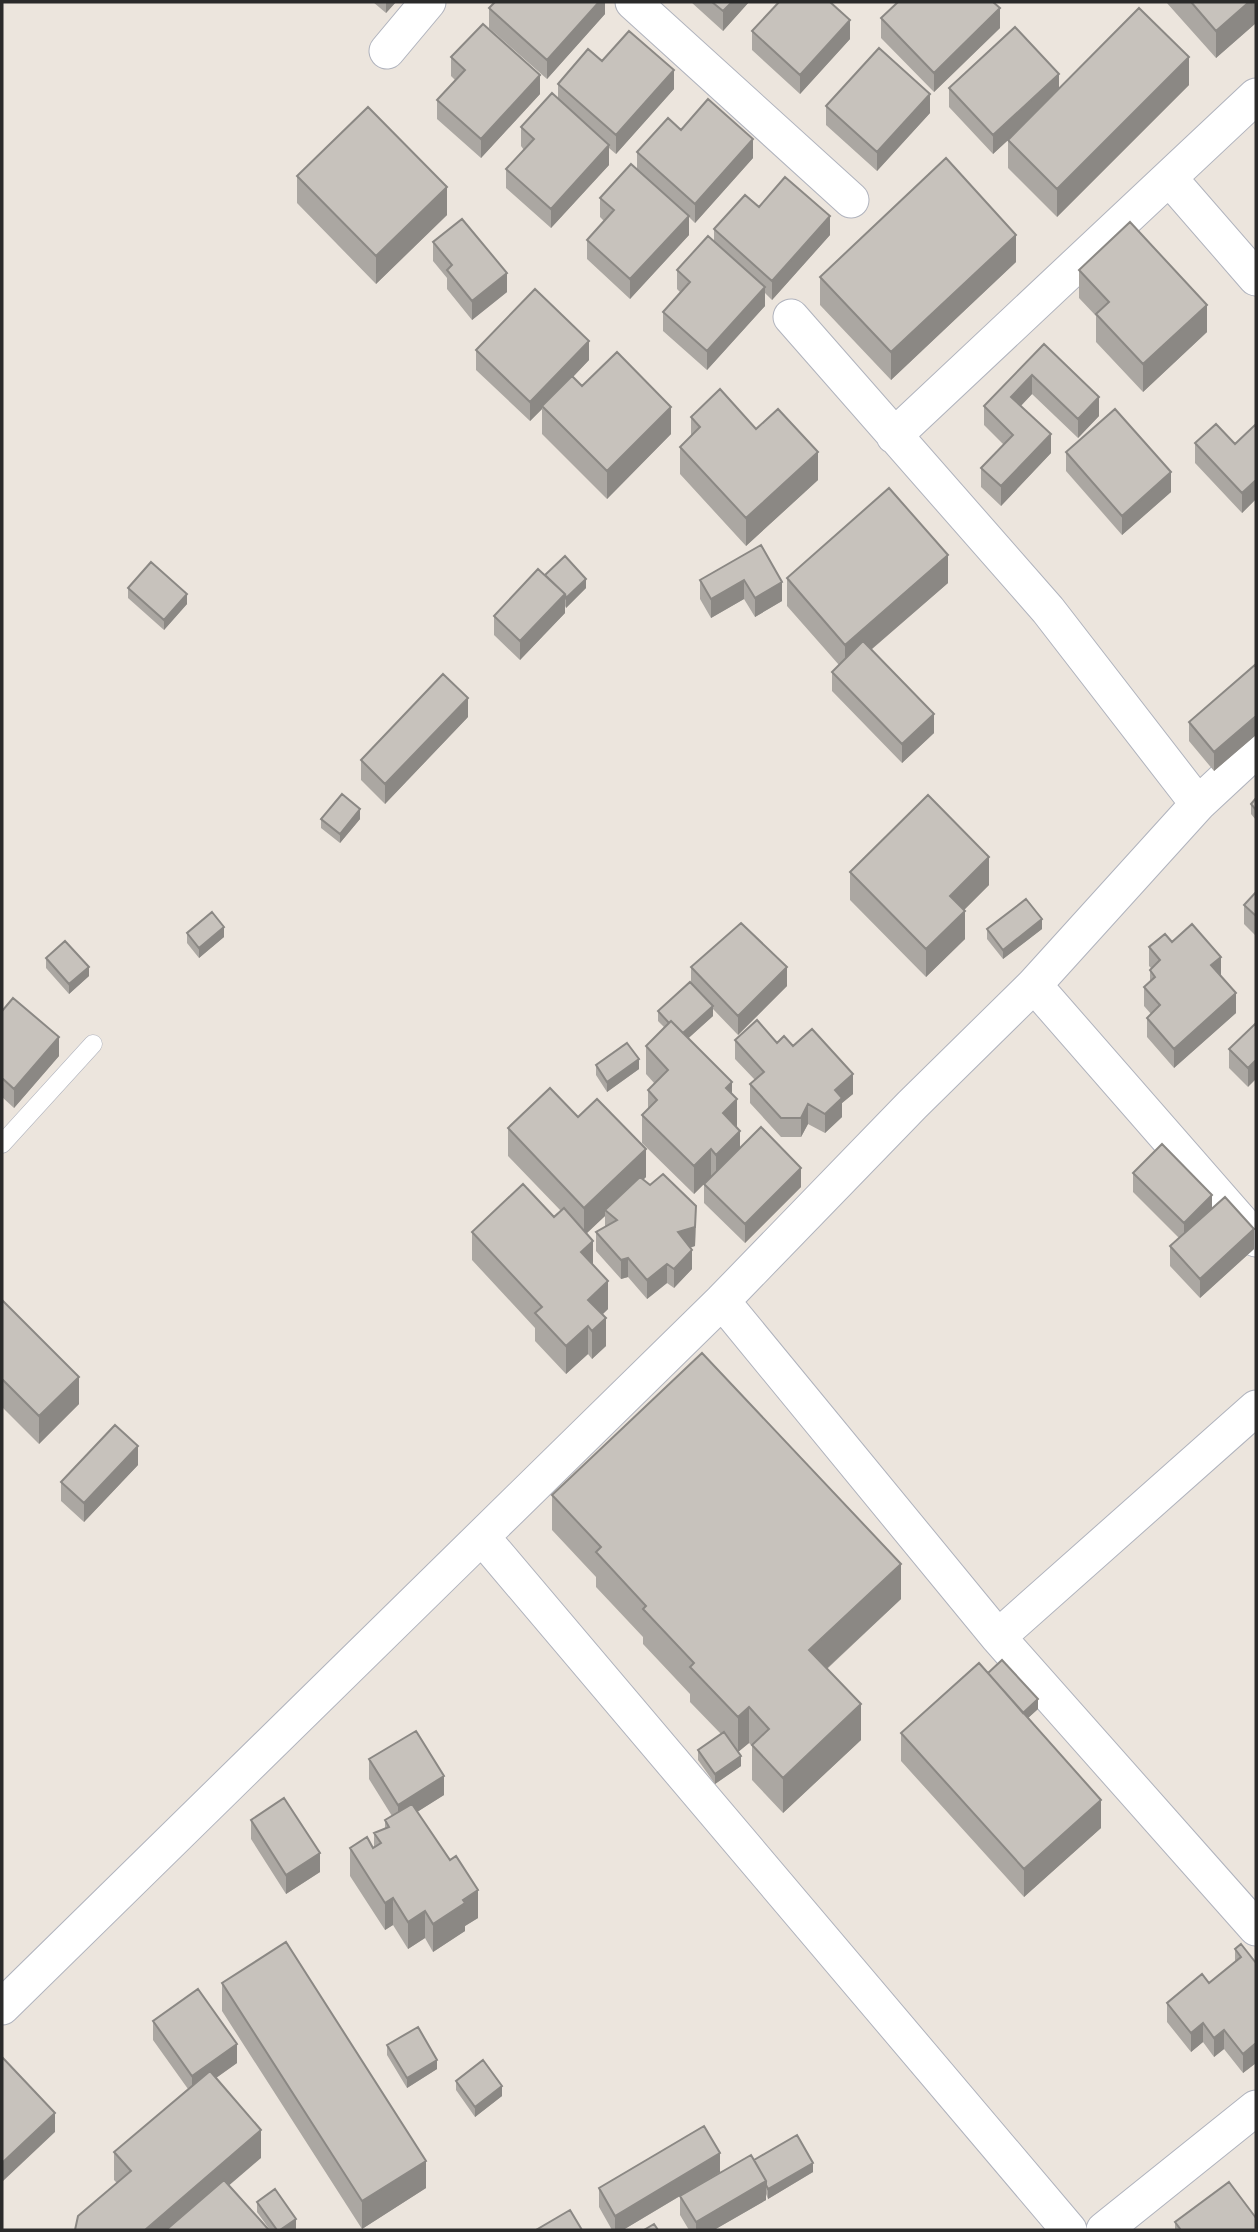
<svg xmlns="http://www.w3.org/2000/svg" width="1258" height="2232" viewBox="0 0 1258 2232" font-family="Quicksand,sans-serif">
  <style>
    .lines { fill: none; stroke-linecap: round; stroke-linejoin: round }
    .service-casing { stroke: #b0b3bd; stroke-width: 19 }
    .minor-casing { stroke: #b0b3bd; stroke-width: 37 }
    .service { stroke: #fff; stroke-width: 18 }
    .minor { stroke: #fff; stroke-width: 35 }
    .wall { fill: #aba7a2 }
    .shaded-wall { fill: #8b8884 }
    .building { fill: #c7c2bc; stroke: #8b8884; stroke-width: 2 }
  </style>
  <rect width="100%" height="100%" fill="#ece5dd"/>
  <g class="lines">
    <defs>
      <path id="service" d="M2,1144l91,-100"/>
      <path id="minor" d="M633,2l218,198
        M387,51l41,-49
        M1170,179l86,99
        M791,317l257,293 150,194
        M894,436l362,-340
        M1034,985l222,254
        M722,1301l276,336 258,291
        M482,1537l587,693
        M998,1637l258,-229
        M2,2007l720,-706 190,-196 122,-120 164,-181 58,-54
        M1104,2230l152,-122"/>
    </defs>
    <!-- service casing -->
    <use href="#service" class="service-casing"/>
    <!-- minor casing -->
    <use href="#minor" class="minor-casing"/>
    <!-- service -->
    <use href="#service" class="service"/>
    <!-- minor -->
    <use href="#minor" class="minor"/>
  </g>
  <!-- wall -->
  <path class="wall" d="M373,2h23l-10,11z
    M605,2v12l-58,65 -58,-51v-20z
    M691,2h58l-26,29z
    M1166,2h90v21l-40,35z
    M881,18l119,10 -66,64 -53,-54z
    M752,31l98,8 -50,55 -48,-44z
    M451,57l89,37 -59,64 -44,-39v-19l18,-20 -4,-4z
    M602,61l72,28 -58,65 -7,-6v17l-58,63 -45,-40v-19l18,-19 -3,-4v-19l37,-29v-14z
    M1189,85l-132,132 -49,-49v-28l1,-1 -16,15 -44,-47v-19l110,1z
    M826,106l104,7 -53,58 -51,-46z
    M681,130l72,28 -58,65 -6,-6v18l-59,64 -43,-40v-19l17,-19 -4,-4v-19l37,-29v-17z
    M297,176l150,39 -71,69 -79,-81z
    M759,207l71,28 -58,65 -7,-7v13l-58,64 -44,-39v-19l17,-20 -3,-3v-19l37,-29v-12z
    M433,242l74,50 -35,28 -25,-31v-11l-14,-17z
    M1016,262l-125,118 -71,-75v-28z
    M1079,270l128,62 -64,60 -47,-50v-26l-17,-18z
    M1044,344l55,72 -21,22 -46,-44 -11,12 30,47 -50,53 -20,-19v-19l23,-23 -20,-20v-19z
    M476,350l113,10 -16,17 9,9 89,48 -64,65 -65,-65v-25l-12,12 -54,-51z
    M691,417l65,12 62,51 -72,66 -66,-72v-27l11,-10z
    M1256,424v75l-14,14 -47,-50v-20l40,1z
    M1066,452l105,40 -49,43 -56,-64z
    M761,545l21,56 -27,16 -11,-18 -33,19 -11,-19v-19z
    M545,575l41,13 -20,20 -1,-2v7l-45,47 -26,-25v-19z
    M787,578l161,5 -77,67 63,83 -32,30 -70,-72v-19l7,-7 -52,-59z
    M128,588l59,16 -23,26 -36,-32z
    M1256,664v71l-42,36 -25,-30v-19z
    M468,717l-83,87 -24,-24v-20z
    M1256,798v22l-5,-6v-10z
    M321,819h39l-20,24 -19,-15z
    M850,872l139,13 -25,25 1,29 -39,38 -76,-77z
    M1256,892v44l-12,-12v-19z
    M987,929h55l-39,30 -16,-20z
    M187,933l37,4 -25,21 -12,-15z
    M1172,942l49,34 15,37 -62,55 -27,-31v-19l4,-4 -7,-8v-19l6,-5v-12l1,-2 -2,-2v-19z
    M46,958l43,18 -20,18 -23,-26z
    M691,967l96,19 -49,49 -25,-26v7l-25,22 44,56 8,54 61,39 -56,56 -41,-40v-19l7,-7 -17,17 -52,-51v-28l6,-6v-19l7,-6 -9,-10v-28l18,-19 -6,-6v-10l33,-28z
    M2,1011l57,45 -45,52 -12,-11z
    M1256,1023l-8,64 -19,-19v-19z
    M735,1040l42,3 16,3 60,48 -11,9v14l-17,16 -17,-9 -7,13h-20l-31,-34v-19l5,-4 -20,-21z
    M596,1065l43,4 -32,23 -11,-17z
    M578,1117l68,60 -3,3 53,45 -1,21 -5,2 2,21 -18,19 -7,-5 -20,16 -19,-22 -7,2 -25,-28v-19l9,-5v-11l-19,17 7,32 15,44 -6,6 4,31 -14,13 -4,-5 -22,20 -31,-33v-13l-63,-68v-28l82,-15 7,-6 -53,-55v-28z
    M1133,1173l79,35 42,41 -54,49 -30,-32v-20l9,-8 -46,-46z
    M2,1300l77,104 -40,40 -37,-37z
    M138,1465l-54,57 -23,-21v-19z
    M552,1495l349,104 -74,70 34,71 -78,73 -31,-33v-34l-3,-3 -11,9 3,14 -26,18 -17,-24v-10l23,-16 -31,-32v-8l-47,-50v-7l-47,-50v-10l-44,-47z
    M988,1673l50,36 -10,9 73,110 -77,69 -123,-136v-28z
    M369,1759l75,36 -27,17 61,106 -13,8v5l-32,21 -8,-14 -17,11 -15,-24 -8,5 -35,-54v-28l24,-1v-14l11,-4v-9l7,-4 -23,-37z
    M251,1820l69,52 -34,22 -35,-55z
    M1235,1949l21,14v100l-13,10 -19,-24 -10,8 -11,-15 -12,10 -24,-30v-19l42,-20 26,-21z
    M222,1983l204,205 -64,41 -140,-218z
    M153,2021l84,42 -21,15 45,80 -144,25 -3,-3v-28l74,-63 -35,-49z
    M387,2045l50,24 -30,19 -20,-33z
    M456,2081l46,15 -27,21 -19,-27z
    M754,2160l59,12 -45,27 -2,-5v6l-52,30h-25l-9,-15v-19l-57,34h-11l-13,-23v-19l121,-16z
    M257,2202l39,27 -2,1h-24l-13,-18z
    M1175,2222l81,8h-81z"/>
  <!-- shaded-wall -->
  <path class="shaded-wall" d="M386,2h10l-10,11z
    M599,2h6v12l-58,65v-19z
    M732,2h17l-26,29v-20z
    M1249,2h7v21l-40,35v-27z
    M1000,8v20l-66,64v-19z
    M850,20v19l-50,55v-19z
    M1189,57v28l-132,132v-28z
    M674,70v19l-58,65v-19z
    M1059,74v19l-66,61v-19z
    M540,75v19l-59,64v-19z
    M930,94v19l-53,58v-19z
    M753,139v19l-58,65v-19z
    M609,145v20l-58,63v-19z
    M447,187v28l-71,69v-28z
    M689,216v19l-59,64v-20z
    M830,216v19l-58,65v-19z
    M1016,235v27l-125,118v-28z
    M507,273v19l-35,28v-19z
    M765,287v19l-58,64v-19z
    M1207,305v27l-64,60v-28z
    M589,341v19l-45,47 -2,-1v3l-12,12v-19z
    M1032,375v19l-21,22v-19z
    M1099,397v19l-21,22v-19z
    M671,407v27l-64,65v-28z
    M1051,434v19l-50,53v-20z
    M818,452v28l-72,66v-28z
    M1171,472v20l-49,43v-19z
    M1256,480v19l-14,14v-20z
    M948,555v28l-103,89v-27z
    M586,579v9l-20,20v-10z
    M744,580v19l-33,19v-19z
    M782,582v19l-27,16v-19z
    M187,594v10l-23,26v-10z
    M565,594v19l-45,47v-19z
    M468,698v19l-83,87v-20z
    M934,714v19l-32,30v-19z
    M1256,716v19l-42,36v-19z
    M360,809v10l-20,24v-9z
    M989,857v28l-39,39v-28z
    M965,911v28l-39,38v-28z
    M1042,919v10l-39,30v-9z
    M224,927v10l-25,21v-10z
    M1221,957v19l-10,-11z
    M89,967v9l-20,18v-10z
    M787,967v19l-49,49v-19z
    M1236,993v20l-62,55v-19z
    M713,1006v10l-32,29v-10z
    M59,1037v19l-45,52v-19z
    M639,1059v10l-32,23v-10z
    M1256,1060v19l-8,8v-19z
    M853,1074v20l-11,9v14l-17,16v-19l10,-24z
    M732,1082v22l5,-5v28l-14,-14 3,-25z
    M808,1104v20l-7,13v-19z
    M740,1131v28l-24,23v-27z
    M646,1149v28l-38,36 -3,-3v6l-21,20v-28z
    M711,1149v28l-17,17v-28z
    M801,1168v19l-56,56v-19z
    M1212,1195v19l-28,28v-19z
    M696,1206l-1,40 -17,5v-19z
    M1254,1229v20l-54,49v-19z
    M593,1241v27l-12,-16z
    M692,1250v19l-18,19v-19z
    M628,1258v19l-7,2v-19z
    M667,1264v19l-20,16v-19z
    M608,1281v28l-20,19v-28z
    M606,1318v28l-14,13v-28z
    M588,1326v28l-22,20v-28z
    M79,1377v27l-40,40v-28z
    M138,1446v19l-54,57v-19z
    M901,1564v35l-92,86v-35z
    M1038,1699v10l-21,19v-10z
    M861,1704v36l-78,73v-35z
    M749,1707v36l-11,9v-35z
    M741,1756v10l-26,18v-10z
    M444,1776v19l-46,29v-19z
    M1101,1800v28l-77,69v-28z
    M320,1853v19l-34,22v-19z
    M478,1890v28l-13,8v5l-32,21v-28l30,-24z
    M393,1898v27l-8,5v-27z
    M425,1911v27l-17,11v-27z
    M1203,2023v19l-12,10v-19z
    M1224,2030v19l-10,8v-19z
    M1256,2043v20l-13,10v-19z
    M237,2044v19l-45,32v-19z
    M437,2060v9l-30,19v-10z
    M502,2086v10l-27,21v-10z
    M55,2113v19l-53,50v-19z
    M261,2130v28l-84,72h-32z
    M720,2153v19l-97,58h-8v-14z
    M426,2161v27l-64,41v-28z
    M813,2163v9l-45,27v-10z
    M766,2181v19l-52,30h-18v-8z
    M296,2219v10l-2,1h-14z"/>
  <!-- building -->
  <path class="building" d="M495,2h104l-52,58 -58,-52z
    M712,2h20l-9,9z
    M779,2h51l20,18 -50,55 -48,-44z
    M898,2h95l7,6 -66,65 -53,-55z
    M1191,2h58l-33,29z
    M1139,8l50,49 -132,132 -49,-49z
    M483,24l57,51 -59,64 -44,-39 28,-30 -14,-13z
    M1015,27l44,47 -66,61 -44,-47z
    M629,31l45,39 -58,65 -58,-51 30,-35 14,12z
    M879,48l51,46 -53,58 -51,-46z
    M552,93l57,52 -58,64 -45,-40 28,-30 -13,-12z
    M708,99l45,40 -58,65 -58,-52 31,-34 13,12z
    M368,107l79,80 -71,69 -79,-80z
    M946,158l70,77 -125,117 -71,-75z
    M631,164l58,52 -59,63 -43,-39 27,-30 -14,-12z
    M785,177l45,39 -58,65 -58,-52 31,-34 14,12z
    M462,219l45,54 -35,28 -25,-31 5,-5 -19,-23z
    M1130,222l77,83 -64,59 -47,-50 13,-12 -30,-32z
    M708,236l57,51 -58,64 -44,-39 27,-30 -13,-12z
    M535,289l54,52 -59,61 -54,-52z
    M1044,344l55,53 -21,22 -46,-44 -21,22 40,37 -50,52 -20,-18 32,-33 -29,-29z
    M617,352l54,55 -64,64 -65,-65 30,-30 10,10z
    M720,389l36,40 22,-20 40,43 -72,66 -66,-71 20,-20 -9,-10z
    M1115,409l56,63 -49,44 -56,-64z
    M1216,424l19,20 21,-20v56l-14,13 -47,-50z
    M889,488l59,67 -103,90 -58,-67z
    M761,545l21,37 -27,16 -11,-18 -33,19 -11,-19z
    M565,556l21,23 -20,19 -1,-4 -20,-19z
    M151,562l36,32 -23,26 -36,-32z
    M538,569l27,25 -45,47 -26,-25z
    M863,641l71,73 -32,30 -70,-72z
    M1256,664v52l-42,36 -25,-30z
    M443,674l25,24 -83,86 -24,-24z
    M342,794l18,15 -20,25 -19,-15z
    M928,795l61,62 -39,39 15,15 -39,38 -76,-77z
    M1256,798v12l-5,-6z
    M1256,892v24l-12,-11z
    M1026,899l16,20 -39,31 -16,-21z
    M212,912l12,15 -25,21 -12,-15z
    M741,923l46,44 -49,49 -47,-49z
    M1192,924l29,33 -10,8 25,28 -62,56 -27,-31 13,-13 -16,-18 11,-10 -5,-7 10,-10 -11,-13 16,-13 7,8z
    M65,941l24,26 -20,17 -23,-26z
    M690,982l23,24 -30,27 -12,-12 -2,2 -11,-12z
    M13,998l46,39 -45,52 -12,-11v-67z
    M757,1020l20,23 7,-7 9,10 19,-17 41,45 -18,16 7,8 -17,16 -17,-10 -7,14h-20l-31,-34 14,-12 -29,-32z
    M671,1021l61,61 -6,6 11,11 -14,14 17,18 -24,24 -5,-6 -17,17 -52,-51 15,-15 -9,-10 20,-20 -22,-24z
    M1256,1023v37l-8,8 -19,-19z
    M627,1043l12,16 -32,23 -11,-17z
    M550,1088l28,29 19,-18 49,50 -62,59 -76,-80z
    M761,1127l40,41 -56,56 -41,-40z
    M1162,1144l50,51 -28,28 -51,-50z
    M663,1174l33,32 -1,21 -17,5 14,18 -18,19 -7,-5 -20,16 -19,-22 -7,2 -25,-28 21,-12 -12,-10 35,-33 10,8z
    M523,1184l31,33 10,-9 29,33 -12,11 27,29 -20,19 18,18 -14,13 -4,-5 -22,20 -31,-33 7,-6 -70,-75z
    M1225,1197l29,32 -54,50 -30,-33z
    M2,1300l77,77 -40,39 -37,-37z
    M702,1353l199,211 -92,86 52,54 -78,74 -31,-33 17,-16 -20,-22 -11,10 -48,-50 4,-4 -51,-54 3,-3 -50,-54 5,-5 -49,-52z
    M115,1425l23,21 -54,57 -23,-21z
    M1002,1660l36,39 -15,14 -35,-40z
    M979,1663l122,137 -77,69 -123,-136z
    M416,1731l28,45 -46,29 -29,-46z
    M724,1732l17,24 -26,18 -17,-24z
    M284,1798l36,55 -34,22 -35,-55z
    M412,1804l38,56 6,-4 22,34 -15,10 2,3 -32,21 -8,-13 -17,11 -15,-24 -8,5 -35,-55 17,-11 6,11 8,-5 -7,-10 15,-6 -4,-7z
    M286,1942l140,219 -64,40 -140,-218z
    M1241,1944l15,19v80l-13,11 -19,-24 -10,8 -11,-15 -12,10 -24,-30 35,-29 7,9 32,-26 -6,-8z
    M198,1989l39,55 -45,32 -39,-55z
    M418,2027l19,33 -30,18 -20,-33z
    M2,2057l53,56 -53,50z
    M483,2060l19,26 -27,21 -19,-26z
    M210,2071l51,59 -116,100h-70l3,-14 53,-45 -17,-19z
    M704,2126l16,27 -105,63 -16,-28z
    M797,2135l16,28 -45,26 -2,-4v-4l-12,-21z
    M751,2155l15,26 -70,41 -16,-26z
    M224,2180l45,50h-103z
    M1229,2182l27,36v12h-75l-6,-8z
    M275,2189l21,30 -16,11h-3l-20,-28z
    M570,2210l12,20h-46z
    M654,2224l4,6h-14z"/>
  <!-- border -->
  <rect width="1258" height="2232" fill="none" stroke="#2a2a2a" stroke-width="7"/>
</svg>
